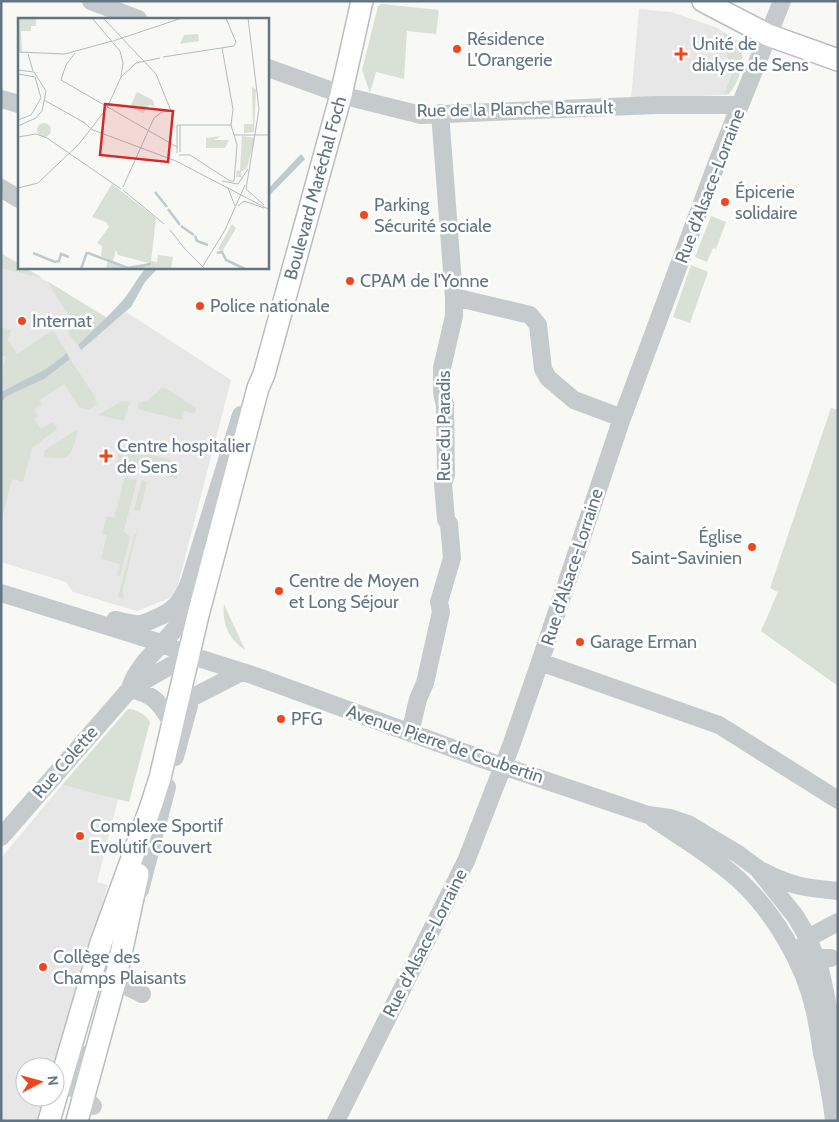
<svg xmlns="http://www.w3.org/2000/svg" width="839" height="1122" viewBox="0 0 839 1122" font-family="Cabin,sans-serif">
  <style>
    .built { fill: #e6e7e6 }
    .green { fill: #d9e0d5 }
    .water { fill: #becace }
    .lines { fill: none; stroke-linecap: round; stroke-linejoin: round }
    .major-casing { stroke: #b8bdc0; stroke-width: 24 }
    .minor { stroke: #c5cacd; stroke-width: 18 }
    .major { stroke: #fff; stroke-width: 21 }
    .poi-dot { fill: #f0461d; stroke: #fff; stroke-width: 2 }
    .labels { text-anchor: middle; stroke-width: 5; stroke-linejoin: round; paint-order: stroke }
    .poi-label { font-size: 18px; fill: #617582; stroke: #fff; text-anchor: start }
    .street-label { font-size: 18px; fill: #617582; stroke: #fff }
    .inset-river { fill: none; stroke: #becace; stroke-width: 2.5 }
    .inset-road { fill: none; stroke: #b3bcc0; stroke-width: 1 }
    .view { fill: #d62828; fill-opacity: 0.15; stroke: #d62828; stroke-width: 2.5 }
    .inset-edge { fill: none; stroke: #617582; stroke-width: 2.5 }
  </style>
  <rect width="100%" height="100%" fill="#f8f8f5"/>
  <!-- built -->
  <path class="built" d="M639,9l32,3 47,16 5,4 8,44 -8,19 -92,4z
    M1,253l18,15h5l90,54 12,-10 105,68 -56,216 -38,15 -64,-19 -7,-10 -65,-20z
    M62,785l56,14 -21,83 11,3 -53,184v-2h-30v30h22l-7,24h-39v-263z"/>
  <!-- green -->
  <path class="green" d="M382,4l57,6 -3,24 -29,-3 -3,48 -28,-7 -6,21 -8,-23 16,-64z
    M723,32c7,4 15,9 18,16 5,13 -3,36 -12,46l-6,1 8,-19z
    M711,216l15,6 -10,27 -3,-1 -6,14 -12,-5z
    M1,253l18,11v4h6l18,10 -42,-10z
    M691,265l17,7 -18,51 -17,-6z
    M47,281l60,37 -29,27 -10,-12 3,-14z
    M1,327l10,3 -3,10 9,14 36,-24 14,23 -21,16 -45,23v-17l5,-18 -5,-2z
    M70,359l24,36 3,9 -9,6 -9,-3 -15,-23 -25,16 3,5 -8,5 4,6 -4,3 7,10 12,-7 4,7 -25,19 -9,34 -11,-3 -11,43v-120l6,-6 37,-17z
    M163,387l34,21 -3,5 -10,-2 -2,9 -45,-11 2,-6 9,-3z
    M122,401h8l-6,20 -26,-6z
    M831,408l7,2v276l-77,-55 17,-39 -8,-4z
    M78,429c-7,25 -5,34 -34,27v-5z
    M120,447l51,13 -4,13 10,3v3l-60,-16z
    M125,477l12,3 -13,51 6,6 -10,39 -3,-1 3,-11 -19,-5 6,-24 -5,-1 5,-18 7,2z
    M142,480l5,2 -7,29 -6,-1z
    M137,531l-15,62 2,1 -1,5 -5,-2 16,-61z
    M224,604l21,46c-17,-11 -23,-27 -21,-46z
    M128,709c8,0 19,6 22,13l-21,80 -67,-17z"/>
  <!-- water -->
  <path class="water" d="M301,154l4,5 -37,38v-8z
    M146,268h12l-13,14 -14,25 -50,43 -3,-5c15,-15 31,-29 45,-45 9,-11 14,-22 23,-32z
    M67,353l3,6 -26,20 -37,17 -6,6v-10l45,-23z"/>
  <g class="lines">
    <defs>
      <g id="major">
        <path d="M703,1l65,34 70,25"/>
        <path id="s1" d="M49,1121l52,-178 50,-137 9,-28 38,-163 60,-227 6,-14 77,-279 21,-94"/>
        <path d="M77,1121l38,-139 23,-108"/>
      </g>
    </defs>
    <!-- major casing -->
    <use href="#major" class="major-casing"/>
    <!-- minor -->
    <path class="minor" d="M91,1l47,18
      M268,68l81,29 72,18 235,-10h76l7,2
      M1,99l18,5
      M1,188l18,11
      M454,297l76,18 8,10 5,44 5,9 26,22 48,18
      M1,593l160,50 28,12 66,21 227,83 166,56 22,3 18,6 50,30 19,14 39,49 12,21 12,31 11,51 4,37 -4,36
      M115,620c6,1 13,3 20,4 7,1 13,-2 19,-5 20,-8 27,-16 35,-36l52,-168
      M540,662l179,63 119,75
      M130,688c9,-28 35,-43 50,-66 5,-8 7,-17 10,-26
      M130,689c26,6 29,14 43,35
      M410,733l8,-34 7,-16 16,-71 -2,-10 13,-44 -3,-34 -3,-5 -3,-35 3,-9 -1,-69 -3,-14v-24l12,-52v-19l-14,-184
      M175,757l16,-59 51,-26
      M654,819c28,19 59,37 84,60 36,33 67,85 77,133 3,14 5,28 7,41 5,23 10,45 12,68
      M1,837l129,-148 59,-34
      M762,871c28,15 44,17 76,20
      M140,890l27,-103
      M831,958h-35l12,-20 30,-16
      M89,987c3,-2 7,-5 10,-6 12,-5 32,8 43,13
      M77,1051l-4,16 3,23 17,16
      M336,1121l130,-260 46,-118 28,-81 82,-244 96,-258 64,-159"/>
    <!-- major -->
    <use href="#major" class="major"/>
  </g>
  <!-- markers -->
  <g class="poi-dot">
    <circle cx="457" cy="49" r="5"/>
    <path d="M678.5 46.5h5v5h5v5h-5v5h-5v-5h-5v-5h5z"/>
    <circle cx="725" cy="202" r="5"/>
    <circle cx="364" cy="215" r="5"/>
    <circle cx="350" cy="281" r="5"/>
    <circle cx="200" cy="306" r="5"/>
    <circle cx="22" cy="321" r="5"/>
    <path d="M103.5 448.5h5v5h5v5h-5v5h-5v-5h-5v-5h5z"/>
    <circle cx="752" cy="547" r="5"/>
    <circle cx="279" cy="591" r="5"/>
    <circle cx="580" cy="642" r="5"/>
    <circle cx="281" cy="719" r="5"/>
    <circle cx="80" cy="836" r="5"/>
    <circle cx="43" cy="967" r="5"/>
  </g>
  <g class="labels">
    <!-- poi labels -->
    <g class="poi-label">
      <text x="467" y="45">Résidence<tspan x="467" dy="21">L'Orangerie</tspan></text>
      <text x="692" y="50">Unité de<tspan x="692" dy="21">dialyse de Sens</tspan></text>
      <text x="735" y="198">Épicerie<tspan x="735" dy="21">solidaire</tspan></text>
      <text x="374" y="211">Parking<tspan x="374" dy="21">Sécurité sociale</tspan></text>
      <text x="360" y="287">CPAM de l'Yonne</text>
      <text x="210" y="312">Police nationale</text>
      <text x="32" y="327">Internat</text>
      <text x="117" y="452">Centre hospitalier<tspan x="117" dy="21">de Sens</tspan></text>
      <text x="742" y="543" text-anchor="end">Église<tspan x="742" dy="21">Saint-Savinien</tspan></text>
      <text x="289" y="587">Centre de Moyen<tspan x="289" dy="21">et Long Séjour</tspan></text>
      <text x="590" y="648">Garage Erman</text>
      <text x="291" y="725">PFG</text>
      <text x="90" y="832">Complexe Sportif<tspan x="90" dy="21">Evolutif Couvert</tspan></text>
      <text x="53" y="963">Collège des<tspan x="53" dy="21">Champs Plaisants</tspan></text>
    </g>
    <!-- street labels -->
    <g class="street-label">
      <text transform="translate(515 109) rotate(-1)" y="6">Rue de la Planche Barrault</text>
      <text transform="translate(710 186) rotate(-69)" y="6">Rue d'Alsace-Lorraine</text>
      <text dy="6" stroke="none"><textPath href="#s1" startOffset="971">Boulevard Maréchal Foch</textPath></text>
      <text transform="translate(444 426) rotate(-90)" y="6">Rue du Paradis</text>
      <text transform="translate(572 567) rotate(-72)" y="6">Rue d'Alsace-Lorraine</text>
      <text transform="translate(445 744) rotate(19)" y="6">Avenue Pierre de Coubertin</text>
      <text transform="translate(65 762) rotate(-49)" y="6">Rue Colette</text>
      <text transform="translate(425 943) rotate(-63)" y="6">Rue d'Alsace-Lorraine</text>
    </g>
  </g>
  <!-- overview -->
  <g transform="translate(18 18)">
    <rect width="251" height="251" fill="#f8f8f5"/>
    <path d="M0,0h18v8h-5v5h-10l1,21 -4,-1zM180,16l1,7 -19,3 4,-9zM234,69l4,2 -2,43 -10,1v-9h9zM119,74l16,8 2,7 -6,-2 -6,8 -13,-6zM19 112a7 7 0 1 1 14 0a7 7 0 1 1-14 0ZM203,118l-7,4h15l-4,8h-19v-10zM224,118l13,2 -8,30 -6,4 1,5h-6l1,-7 3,1zM94,166l44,34 -5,43 6,1 1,-7 15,2 -2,12h-71l6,-1 2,-9 -7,-3 1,-10 -5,-3 12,-16 -3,-5 -14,-5zM98,232l2,5 34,9 -24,4 -15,-7zM214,206l4,4 -14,24 -4,-3z" fill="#d9e0d5" fill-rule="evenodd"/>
    <path class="inset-river" d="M137,174l12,15M150,191l12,16M163,208l13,9M177,218l2,5 11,4M15,235l22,9 4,-1 2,-7 8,3M70,235l40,15 23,-4M199,235l5,-1 4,8 19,9M63,251l6,-17"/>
    <path class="inset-road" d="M85,0l53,56 15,37M230,0l11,91 -13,80 18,16M95,23l69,-23M0,34l47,2 47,-13M57,35l-9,12 -5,15 116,67M10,36l5,17M145,39l71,-11 2,-4 -10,-24M0,52l16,2 12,19 -4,20 -6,7 -18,8M0,56l17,3 6,21 -10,17 -13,5M103,59l15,-14 24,-5M26,82l41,23M65,104l10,8 83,31 94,49M216,117h36M0,119l18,-3 11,4 74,51M162,134v-27M159,135v-28h54M161,137h11l40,26h4l3,-36 -6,-20 2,-16 -11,-61M204,163l16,3 10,-15M105,169l31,-69 8,-6 9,-1M0,170l20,-5 41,-39 28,-36 14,-31 2,-14 -3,-12 -28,-33M210,170l7,18M105,172l41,34M220,188l6,-5 20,7M152,212l15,19M166,230l21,21M185,248l22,-36 20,-45"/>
    <path class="view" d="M87,86l68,7 -5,51 -68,-7z"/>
    <rect width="251" height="251" class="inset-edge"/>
  </g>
  <!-- border -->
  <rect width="839" height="1122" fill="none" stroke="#617582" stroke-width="5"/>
  <!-- north arrow -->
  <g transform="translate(40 1082) rotate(84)"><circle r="24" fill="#ffffff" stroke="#c0c8cd"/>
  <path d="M0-4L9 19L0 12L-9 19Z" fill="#f0461d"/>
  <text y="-8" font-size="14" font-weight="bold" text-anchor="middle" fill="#617582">N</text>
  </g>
</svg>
